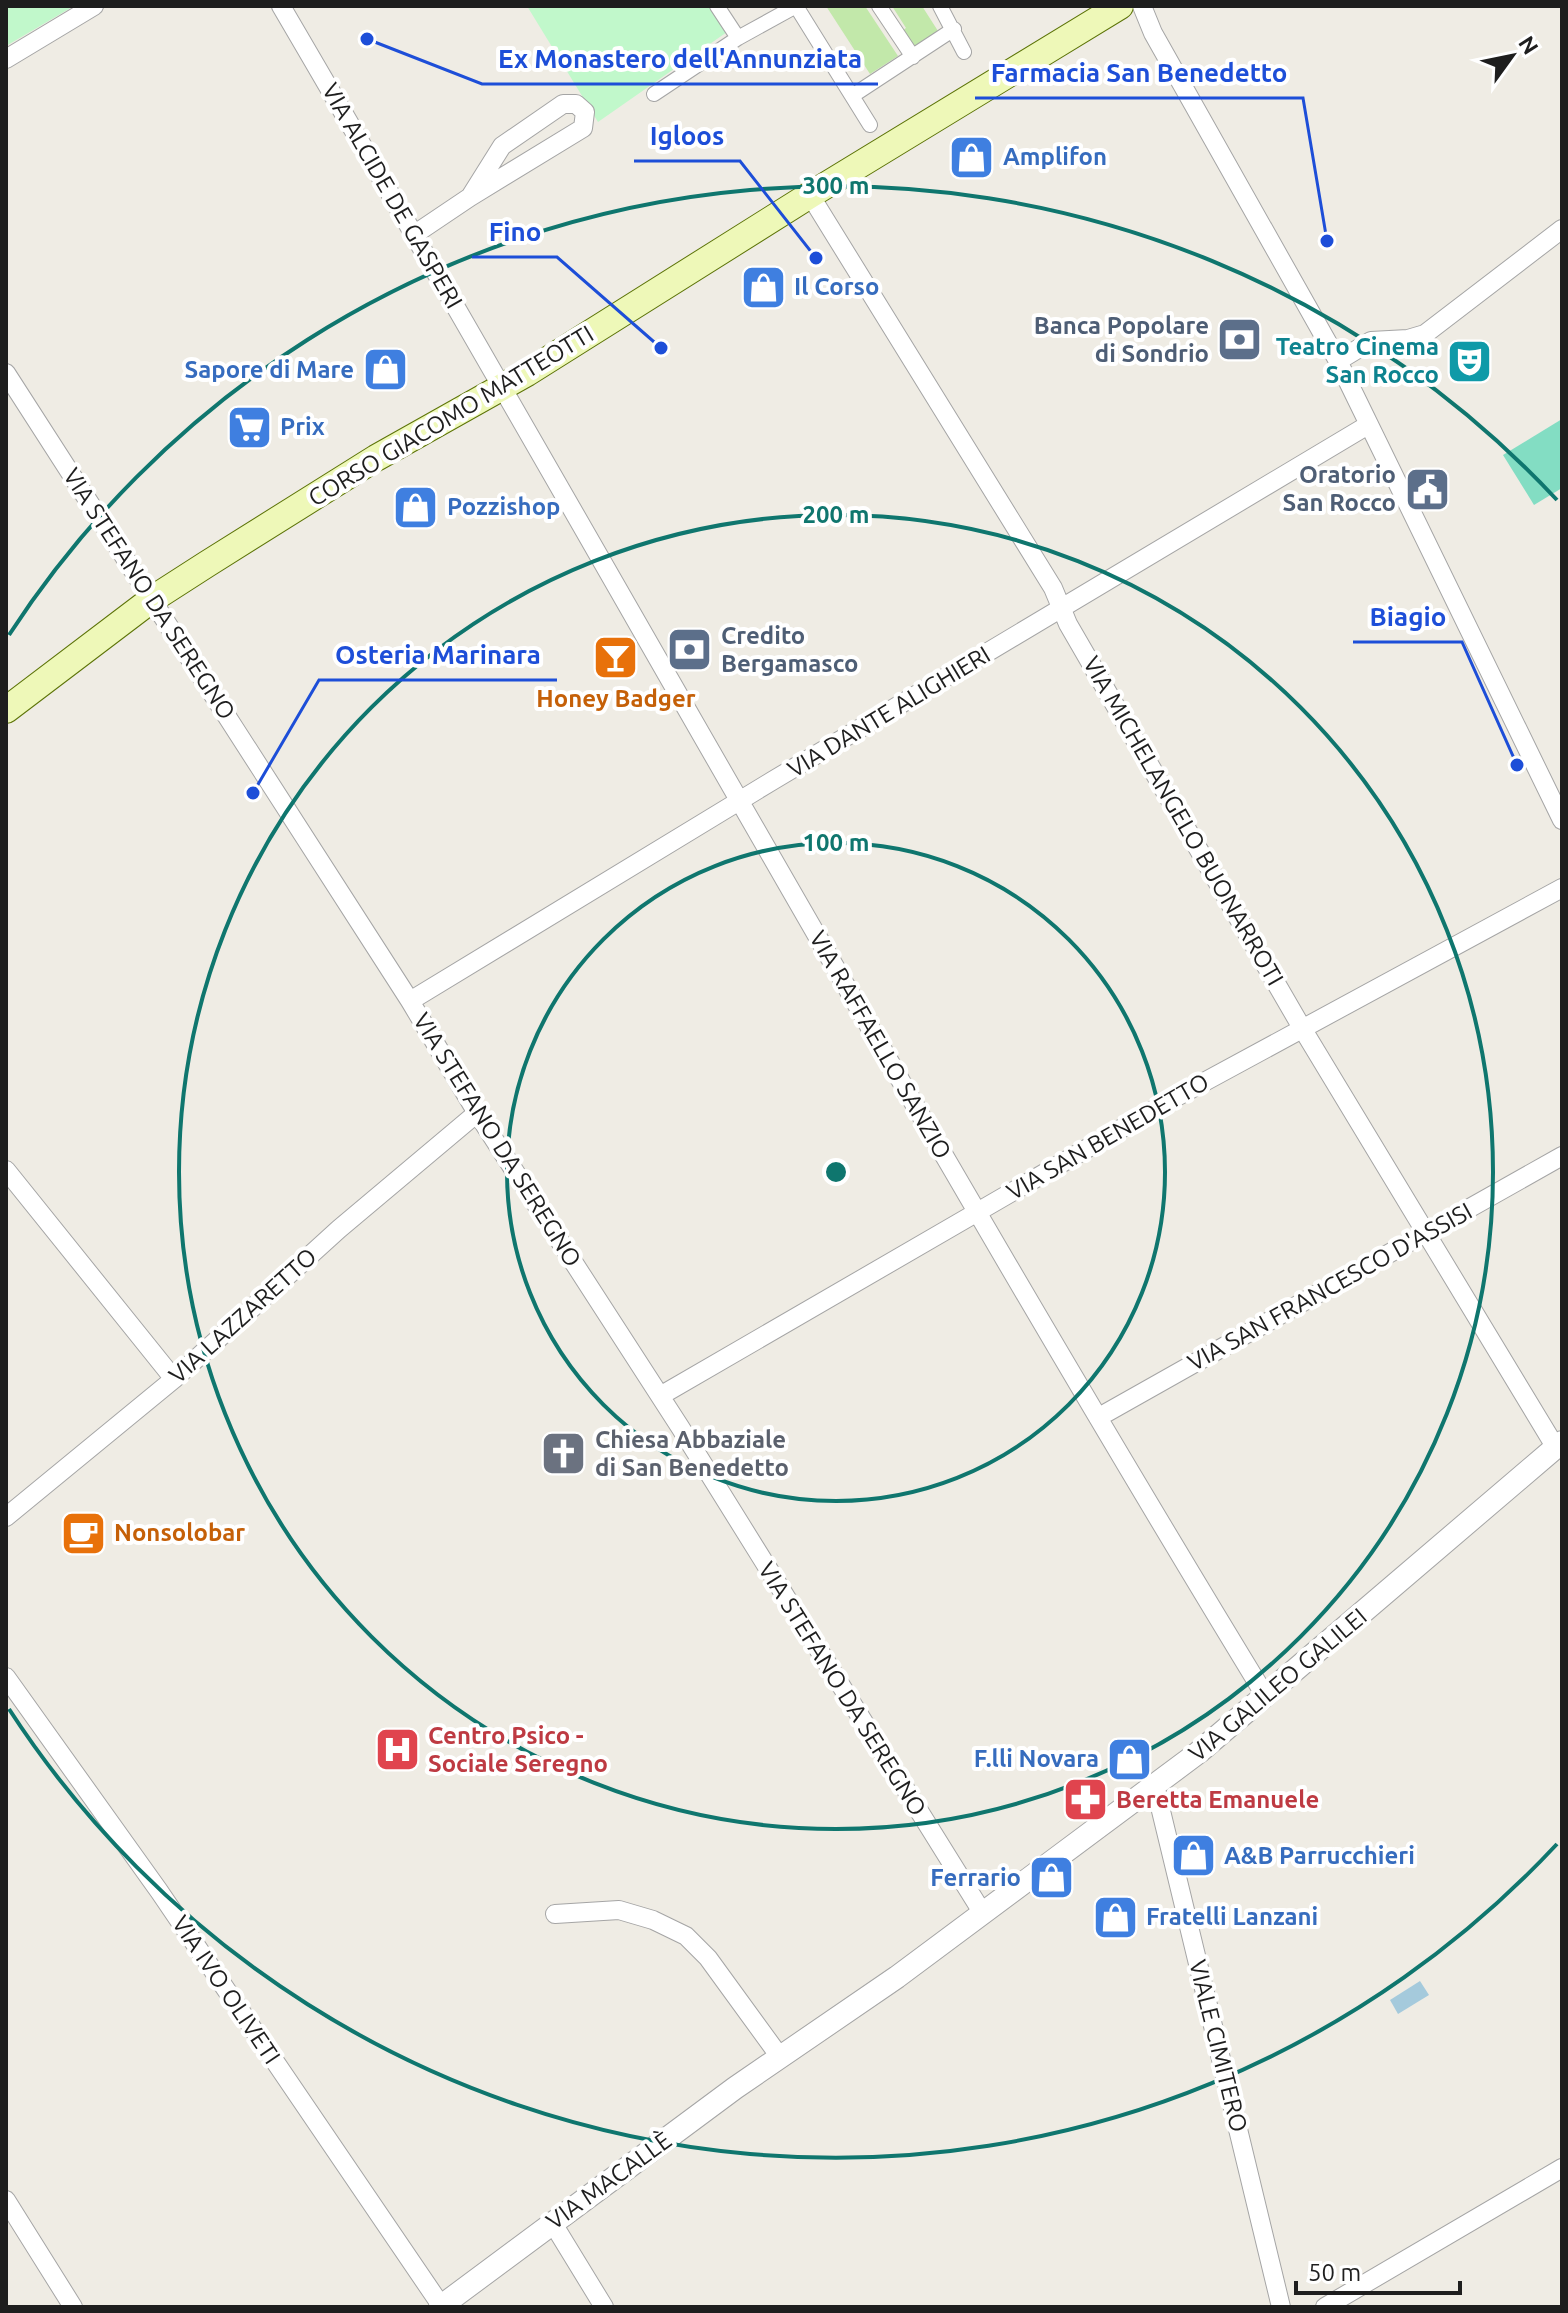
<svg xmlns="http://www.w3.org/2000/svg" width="1568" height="2313" viewBox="0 0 1568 2313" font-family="Ubuntu,sans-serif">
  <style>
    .grass { fill: #c2e8aa }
    .park { fill: #c1f8cb }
    .pitch { fill: #83ddc3 }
    .water { fill: #a5cadc }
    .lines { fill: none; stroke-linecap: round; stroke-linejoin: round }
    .pedestrian-casing { stroke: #a5a5a5; stroke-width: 16 }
    .minor-casing { stroke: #a5a5a5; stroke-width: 20 }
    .tertiary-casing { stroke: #a5a5a5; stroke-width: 24 }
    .secondary-casing { stroke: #5c7307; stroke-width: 28 }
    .pedestrian { stroke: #fff; stroke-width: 14 }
    .minor { stroke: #fff; stroke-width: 18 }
    .tertiary { stroke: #fff; stroke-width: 22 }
    .secondary { stroke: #eef8b8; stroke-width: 26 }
    .ring { fill: none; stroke: #0f766e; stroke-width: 4 }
    .labels { text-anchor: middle; stroke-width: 8; stroke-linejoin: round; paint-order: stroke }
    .shop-label { font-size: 24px; font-weight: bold; fill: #366cbe; stroke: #fff; text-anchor: start }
    .street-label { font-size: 24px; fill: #1e1e1e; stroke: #fff }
    .service-label { font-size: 24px; font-weight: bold; fill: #4e5e75; stroke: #fff; text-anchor: end }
    .culture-label { font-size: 24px; font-weight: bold; fill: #0d838f; stroke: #fff; text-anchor: end }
    .food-label { font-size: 24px; font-weight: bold; fill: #c56008; stroke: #fff }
    .worship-label { font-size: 24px; font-weight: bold; fill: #5b616d; stroke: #fff; text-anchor: start }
    .health-label { font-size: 24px; font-weight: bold; fill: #be3a42; stroke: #fff; text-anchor: start }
    .centre { fill: #0f766e; stroke: #fff; stroke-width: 4 }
    .ring-label { font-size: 24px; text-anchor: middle; font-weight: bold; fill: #0f766e; stroke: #fff; stroke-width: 8; stroke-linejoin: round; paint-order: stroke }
    .leader { fill: none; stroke: #1d4ed8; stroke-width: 3 }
    .callout-dot { fill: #1d4ed8; stroke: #fff; stroke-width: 3 }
    .callout-label { font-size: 26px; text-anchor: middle; font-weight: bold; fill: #1d4ed8; stroke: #fff; stroke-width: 8; stroke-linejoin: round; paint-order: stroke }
  </style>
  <rect width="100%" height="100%" fill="#efece4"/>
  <!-- grass -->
  <path class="grass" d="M826,6h39l33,50 -28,18z
    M892,6h30l16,25 -28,18 -11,-16 7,-5z"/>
  <!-- park -->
  <path class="park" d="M6,6h68l-68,40z
    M527,6h184l16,26 -129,90z"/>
  <!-- pitch -->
  <path class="pitch" d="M1562,419v69l-28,17 -31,-50z"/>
  <!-- water -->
  <path class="water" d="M1420,1981l9,14 -31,19 -8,-14z"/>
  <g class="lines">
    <defs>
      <path id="pedestrian" d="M717,6l21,32 58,-32 74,119
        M879,6l34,51
        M940,6l24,46
        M654,94l84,-56
        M852,96l102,-67"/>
      <path id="minor" d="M281,6c330,563 645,1134 985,1691
        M1142,6l11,27 185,328 224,459
        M6,59l88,-53
        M810,195l243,393 15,36 234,404 254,420
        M415,234l55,-37 113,-69 2,-16 -9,-8h-13l-61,42 -32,51
        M1338,361l33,-20 37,-2 17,-5 137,-105
        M6,373l404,628 67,112 203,314 302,485
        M410,1001l362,-220 596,-356
        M6,1170l168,209
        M660,1396l509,-295 393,-213
        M1099,1417l463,-261
        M6,1517l168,-138 165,-150 138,-116
        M6,1677l153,214 283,416
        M1155,1786l126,521
        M555,1914l64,-4 34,10 33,16 22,22 72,99
        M6,2200l67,107
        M552,2222l52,85
        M1325,2307l237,-139"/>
      <path id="tertiary" d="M440,2307l295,-219 162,-111 302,-225 363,-310"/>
      <path id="secondary" d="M6,710l145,-110 56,-36 169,-106 151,-85 283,-178 310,-189"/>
    </defs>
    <!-- pedestrian casing -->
    <use href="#pedestrian" class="pedestrian-casing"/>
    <!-- minor casing -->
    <use href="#minor" class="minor-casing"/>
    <!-- tertiary casing -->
    <use href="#tertiary" class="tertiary-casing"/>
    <!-- secondary casing -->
    <use href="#secondary" class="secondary-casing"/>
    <!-- pedestrian -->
    <use href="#pedestrian" class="pedestrian"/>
    <!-- minor -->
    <use href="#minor" class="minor"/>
    <!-- tertiary -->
    <use href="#tertiary" class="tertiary"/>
    <!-- secondary -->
    <use href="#secondary" class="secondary"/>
  </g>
  <!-- distance rings -->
  <g class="ring">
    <circle cx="836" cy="1172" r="329"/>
    <circle cx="836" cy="1172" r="657"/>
    <path d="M1557 1844A986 986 0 0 1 9 1709M9 635A986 986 0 0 1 1557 500"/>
  </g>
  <!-- icons -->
  <defs>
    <symbol id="shop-square" viewBox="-11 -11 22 22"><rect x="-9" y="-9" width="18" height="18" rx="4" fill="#3f7fe0" stroke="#fff"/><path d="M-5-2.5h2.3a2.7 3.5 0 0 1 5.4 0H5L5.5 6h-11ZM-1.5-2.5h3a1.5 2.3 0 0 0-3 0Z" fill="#fff"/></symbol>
    <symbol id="bank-square" viewBox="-11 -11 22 22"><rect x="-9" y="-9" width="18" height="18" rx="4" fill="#5c6f8a" stroke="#fff"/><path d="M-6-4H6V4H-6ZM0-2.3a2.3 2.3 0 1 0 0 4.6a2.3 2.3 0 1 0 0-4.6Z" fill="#fff"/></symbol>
    <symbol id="theatre-square" viewBox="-11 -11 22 22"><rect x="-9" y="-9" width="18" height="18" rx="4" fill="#0f9aa8" stroke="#fff"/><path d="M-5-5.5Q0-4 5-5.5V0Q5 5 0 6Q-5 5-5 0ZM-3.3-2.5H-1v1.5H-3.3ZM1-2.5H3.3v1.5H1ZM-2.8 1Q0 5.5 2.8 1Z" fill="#fff"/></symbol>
    <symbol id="supermarket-square" viewBox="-11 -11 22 22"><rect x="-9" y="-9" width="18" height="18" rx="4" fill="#3f7fe0" stroke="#fff"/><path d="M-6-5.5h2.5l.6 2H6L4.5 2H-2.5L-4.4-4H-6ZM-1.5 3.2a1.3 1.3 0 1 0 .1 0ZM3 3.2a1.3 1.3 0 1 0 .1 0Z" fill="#fff"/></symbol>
    <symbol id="civic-square" viewBox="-11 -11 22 22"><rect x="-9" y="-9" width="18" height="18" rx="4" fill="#5c6f8a" stroke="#fff"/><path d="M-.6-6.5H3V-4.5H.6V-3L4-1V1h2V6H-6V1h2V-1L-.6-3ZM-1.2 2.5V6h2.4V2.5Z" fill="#fff"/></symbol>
    <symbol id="bar-square" viewBox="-11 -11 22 22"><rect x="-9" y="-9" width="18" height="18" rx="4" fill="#e8710a" stroke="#fff"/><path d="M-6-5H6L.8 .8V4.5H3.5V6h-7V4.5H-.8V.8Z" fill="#fff"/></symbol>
    <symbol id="church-square" viewBox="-11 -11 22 22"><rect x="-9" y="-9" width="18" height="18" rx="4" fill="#6b7280" stroke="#fff"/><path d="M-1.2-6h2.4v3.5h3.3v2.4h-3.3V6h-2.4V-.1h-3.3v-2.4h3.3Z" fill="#fff"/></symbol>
    <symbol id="cafe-square" viewBox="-11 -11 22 22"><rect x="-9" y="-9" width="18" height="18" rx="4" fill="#e8710a" stroke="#fff"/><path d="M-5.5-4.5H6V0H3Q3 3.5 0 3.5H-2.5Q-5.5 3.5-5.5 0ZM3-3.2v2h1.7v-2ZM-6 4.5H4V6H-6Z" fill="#fff"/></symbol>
    <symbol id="hospital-square" viewBox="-11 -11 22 22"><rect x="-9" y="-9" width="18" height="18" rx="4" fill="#e0444e" stroke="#fff"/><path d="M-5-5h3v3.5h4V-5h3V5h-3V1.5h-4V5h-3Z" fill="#fff"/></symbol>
    <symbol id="pharmacy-square" viewBox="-11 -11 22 22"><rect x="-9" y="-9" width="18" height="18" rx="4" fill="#e0444e" stroke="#fff"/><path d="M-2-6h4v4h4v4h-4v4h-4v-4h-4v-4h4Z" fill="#fff"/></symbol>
  </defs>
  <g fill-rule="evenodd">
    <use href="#shop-square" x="946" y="132" width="51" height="51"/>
    <use href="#shop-square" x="738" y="262" width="51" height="51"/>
    <use href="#bank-square" x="1214" y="314" width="51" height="51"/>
    <use href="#theatre-square" x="1444" y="336" width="51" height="51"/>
    <use href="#shop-square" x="360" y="344" width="51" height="51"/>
    <use href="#supermarket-square" x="224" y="402" width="51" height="51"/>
    <use href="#civic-square" x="1402" y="464" width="51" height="51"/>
    <use href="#shop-square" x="390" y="482" width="51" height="51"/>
    <use href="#bank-square" x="664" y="624" width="51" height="51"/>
    <use href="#bar-square" x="590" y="632" width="51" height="51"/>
    <use href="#church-square" x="538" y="1428" width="51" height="51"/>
    <use href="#cafe-square" x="58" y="1508" width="51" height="51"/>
    <use href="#hospital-square" x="372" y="1724" width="51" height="51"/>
    <use href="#shop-square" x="1104" y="1734" width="51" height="51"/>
    <use href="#pharmacy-square" x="1060" y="1774" width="51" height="51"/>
    <use href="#shop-square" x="1168" y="1830" width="51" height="51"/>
    <use href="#shop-square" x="1026" y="1852" width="51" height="51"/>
    <use href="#shop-square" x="1090" y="1892" width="51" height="51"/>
  </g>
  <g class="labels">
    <!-- shop labels -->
    <g class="shop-label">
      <text x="1003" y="165">Amplifon</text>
      <text x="794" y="295">Il Corso</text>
      <text x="354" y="378" text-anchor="end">Sapore di Mare</text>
      <text x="280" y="435">Prix</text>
      <text x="447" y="515">Pozzishop</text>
      <text x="1099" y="1767" text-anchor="end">F.lli Novara</text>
      <text x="1224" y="1864">A&amp;B Parrucchieri</text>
      <text x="1021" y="1886" text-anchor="end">Ferrario</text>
      <text x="1146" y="1925">Fratelli Lanzani</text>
    </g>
    <!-- street labels -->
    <g class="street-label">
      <text transform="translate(392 196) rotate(60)" y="8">VIA ALCIDE DE GASPERI</text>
      <text transform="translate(451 416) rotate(-31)" y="8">CORSO GIACOMO MATTEOTTI</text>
      <text transform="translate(149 594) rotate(57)" y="8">VIA STEFANO DA SEREGNO</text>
      <text transform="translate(889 712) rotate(-31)" y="8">VIA DANTE ALIGHIERI</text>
      <text transform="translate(1183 821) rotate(60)" y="8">VIA MICHELANGELO BUONARROTI</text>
      <text transform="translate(880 1045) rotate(60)" y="8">VIA RAFFAELLO SANZIO</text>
      <text transform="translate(1108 1137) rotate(-30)" y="8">VIA SAN BENEDETTO</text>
      <text transform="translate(497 1140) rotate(58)" y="8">VIA STEFANO DA SEREGNO</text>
      <text transform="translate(1330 1287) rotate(-29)" y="8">VIA SAN FRANCESCO D'ASSISI</text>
      <text transform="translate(243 1316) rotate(-42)" y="8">VIA LAZZARETTO</text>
      <text transform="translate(1278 1685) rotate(-40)" y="8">VIA GALILEO GALILEI</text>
      <text transform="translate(842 1689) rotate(58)" y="8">VIA STEFANO DA SEREGNO</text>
      <text transform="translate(226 1990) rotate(56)" y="8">VIA IVO OLIVETI</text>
      <text transform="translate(1218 2046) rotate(76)" y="8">VIALE CIMITERO</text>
      <text transform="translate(609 2181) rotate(-36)" y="8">VIA MACALLÈ</text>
    </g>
    <!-- service labels -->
    <g class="service-label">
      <text x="1209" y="334">Banca Popolare<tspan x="1209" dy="28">di Sondrio</tspan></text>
      <text x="1396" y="483">Oratorio<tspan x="1396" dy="28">San Rocco</tspan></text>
      <text x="721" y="644" text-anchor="start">Credito<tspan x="721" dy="28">Bergamasco</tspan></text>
    </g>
    <!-- culture labels -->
    <g class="culture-label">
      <text x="1439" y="355">Teatro Cinema<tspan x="1439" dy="28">San Rocco</tspan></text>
    </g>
    <!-- food labels -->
    <g class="food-label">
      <text x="616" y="707">Honey Badger</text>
      <text x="114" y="1541" text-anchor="start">Nonsolobar</text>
    </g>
    <!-- worship labels -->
    <g class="worship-label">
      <text x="595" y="1448">Chiesa Abbaziale<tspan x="595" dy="28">di San Benedetto</tspan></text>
    </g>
    <!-- health labels -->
    <g class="health-label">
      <text x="428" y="1744">Centro Psico -<tspan x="428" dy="28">Sociale Seregno</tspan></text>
      <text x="1116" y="1808">Beretta Emanuele</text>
    </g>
  </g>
  <circle cx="836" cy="1172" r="12" class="centre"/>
  <g class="ring-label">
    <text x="836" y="194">300 m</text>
    <text x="836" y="523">200 m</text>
    <text x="836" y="851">100 m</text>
  </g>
  <!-- callouts -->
  <path class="leader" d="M367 39L482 84H878M1327 241L1303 98H975M816 258L740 161H634M661 348L557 257H472M1517 765L1462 642H1353M253 793L319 680H557"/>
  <g class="callout-dot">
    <circle cx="367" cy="39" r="8"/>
    <circle cx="1327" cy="241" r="8"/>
    <circle cx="816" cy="258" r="8"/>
    <circle cx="661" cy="348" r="8"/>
    <circle cx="1517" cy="765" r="8"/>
    <circle cx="253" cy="793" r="8"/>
  </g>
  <g class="callout-label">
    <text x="680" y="68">Ex Monastero dell'Annunziata</text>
    <text x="1139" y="82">Farmacia San Benedetto</text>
    <text x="687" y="145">Igloos</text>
    <text x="515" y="241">Fino</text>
    <text x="1408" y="626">Biagio</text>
    <text x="438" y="664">Osteria Marinara</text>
  </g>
  <!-- border -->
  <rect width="1568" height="2313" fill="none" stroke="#1e1e1e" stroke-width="16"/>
  <!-- north arrow -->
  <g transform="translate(1512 56) rotate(57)" stroke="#ffffff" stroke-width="6" paint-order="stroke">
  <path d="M0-6L14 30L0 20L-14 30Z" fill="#1e1e1e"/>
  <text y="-12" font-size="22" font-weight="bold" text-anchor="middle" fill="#1e1e1e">N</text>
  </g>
  <!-- scale -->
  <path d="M1296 2281v12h164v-12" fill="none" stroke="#1e1e1e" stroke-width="4"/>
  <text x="1308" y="2281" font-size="24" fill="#1e1e1e" stroke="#ffffff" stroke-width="6" paint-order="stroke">50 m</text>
</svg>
